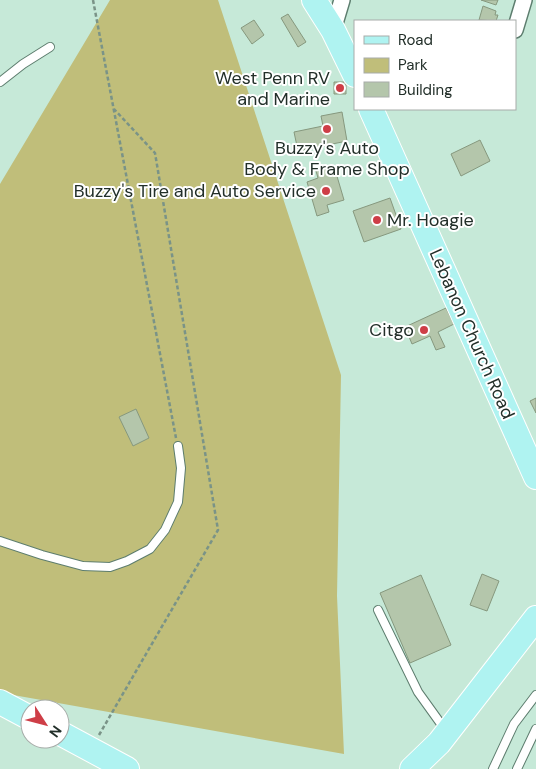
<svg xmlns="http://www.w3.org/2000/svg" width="536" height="769" viewBox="0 0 536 769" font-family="'DM Sans',sans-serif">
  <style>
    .green { fill: #c0be7a }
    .building { fill: #b4c6ab; stroke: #86987e }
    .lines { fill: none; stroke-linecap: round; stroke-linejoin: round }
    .lane-casing { stroke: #5d7d6e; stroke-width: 10 }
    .street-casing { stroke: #5d7d6e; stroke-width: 18 }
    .primary-casing { stroke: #fff; stroke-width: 26 }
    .path { stroke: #7a9387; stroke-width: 2.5; stroke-dasharray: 4 2.5; stroke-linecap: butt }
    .lane { stroke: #fff; stroke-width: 8 }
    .street { stroke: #fff; stroke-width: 15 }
    .primary { stroke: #aff3f1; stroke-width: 24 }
    .poi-dot { fill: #ce3e47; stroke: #fff; stroke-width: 2 }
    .labels { text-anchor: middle; stroke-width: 4; stroke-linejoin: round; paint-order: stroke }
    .poi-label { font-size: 18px; fill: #222f29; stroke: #fff; text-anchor: end }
    .street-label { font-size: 18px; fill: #222f29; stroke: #fff }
  </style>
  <rect width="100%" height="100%" fill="#c6e9d8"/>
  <!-- green -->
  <path class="green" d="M110,0h108l123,375 -4,221 7,158 -342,-61 -2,-3v-506z"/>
  <!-- building -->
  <path class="building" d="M481,0h17l-2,5z
    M483,6l13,5 -1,4h3l-2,6 -17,-1z
    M288,14l18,28 -8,5 -17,-29z
    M254,20l10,15 -12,9 -11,-16z
    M334,82h12v12h-12z
    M342,112l5,29 -49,10 -4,-19 29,-6 -2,-10z
    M480,140l10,21 -29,15 -10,-22z
    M334,166l10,34 -17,5 2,7 -12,4 -10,-34 11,-4 -2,-7z
    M390,198l11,31 -37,13 -11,-31z
    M446,308l8,16 -16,8 7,15 -9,3 -6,-14 -18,8 -7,-17z
    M536,398v15l-6,-12z
    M136,409l13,29 -16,8 -14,-29z
    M482,574l17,7 -12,30 -17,-6z
    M421,575l30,70 -41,18 -30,-70z"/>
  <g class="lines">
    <defs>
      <path id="lane" d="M0,82l23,-18 27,-17
        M0,541l42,14 41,11 27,1 17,-6 23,-12 15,-19 13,-28 3,-34 -3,-22
        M378,610l40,82 28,39
        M493,769l21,-45 22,-29
        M517,769l19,-40"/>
      <path id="street" d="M333,30l9,-30
        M515,30l9,-30"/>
      <path id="primary" d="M314,0l19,30 22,45
        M371,109l165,368
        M0,702l30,16
        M60,733l67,36
        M412,769l27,-26 97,-125"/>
    </defs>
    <!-- lane casing -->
    <use href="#lane" class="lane-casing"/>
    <!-- street casing -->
    <use href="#street" class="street-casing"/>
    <!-- primary casing -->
    <use href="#primary" class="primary-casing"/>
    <!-- path -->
    <path class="path" d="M93,0l83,438
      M99,735l119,-205 -63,-377 -41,-44"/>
    <!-- lane -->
    <use href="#lane" class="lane"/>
    <!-- street -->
    <use href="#street" class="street"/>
    <!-- primary -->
    <use href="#primary" class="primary"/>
  </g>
  <!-- markers -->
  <g class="poi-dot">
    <circle cx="340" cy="88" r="5"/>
    <circle cx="327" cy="129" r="5"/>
    <circle cx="326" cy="191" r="5"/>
    <circle cx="377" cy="220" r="5"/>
    <circle cx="424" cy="330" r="5"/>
  </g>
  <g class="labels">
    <!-- poi labels -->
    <g class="poi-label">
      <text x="330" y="84">West Penn RV<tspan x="330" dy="21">and Marine</tspan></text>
      <text x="327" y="154" text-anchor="middle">Buzzy's Auto<tspan x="327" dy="21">Body &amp; Frame Shop</tspan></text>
      <text x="316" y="197">Buzzy's Tire and Auto Service</text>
      <text x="387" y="226" text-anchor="start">Mr. Hoagie</text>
      <text x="414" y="336">Citgo</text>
    </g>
    <!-- street labels -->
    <g class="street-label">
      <text transform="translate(472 334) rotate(66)" y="6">Lebanon Church Road</text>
    </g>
  </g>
  <!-- legend -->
  <rect x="354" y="20" width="162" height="90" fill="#ffffff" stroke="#a7aca9"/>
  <rect x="364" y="36" width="25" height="8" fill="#aff3f1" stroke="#a7aca9"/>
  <text x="398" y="45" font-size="15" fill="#222f29">Road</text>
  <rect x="364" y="58" width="25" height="15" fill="#c0be7a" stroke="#a7aca9"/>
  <text x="398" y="70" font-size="15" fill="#222f29">Park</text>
  <rect x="364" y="82" width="25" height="15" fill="#b4c6ab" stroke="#a7aca9"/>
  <text x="398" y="95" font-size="15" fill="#222f29">Building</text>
  <!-- north arrow -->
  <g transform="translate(45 724) rotate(126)"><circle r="24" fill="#ffffff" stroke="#a7aca9"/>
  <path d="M0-4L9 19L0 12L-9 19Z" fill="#ce3e47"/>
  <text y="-8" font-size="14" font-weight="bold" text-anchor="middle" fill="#222f29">N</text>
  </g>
</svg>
